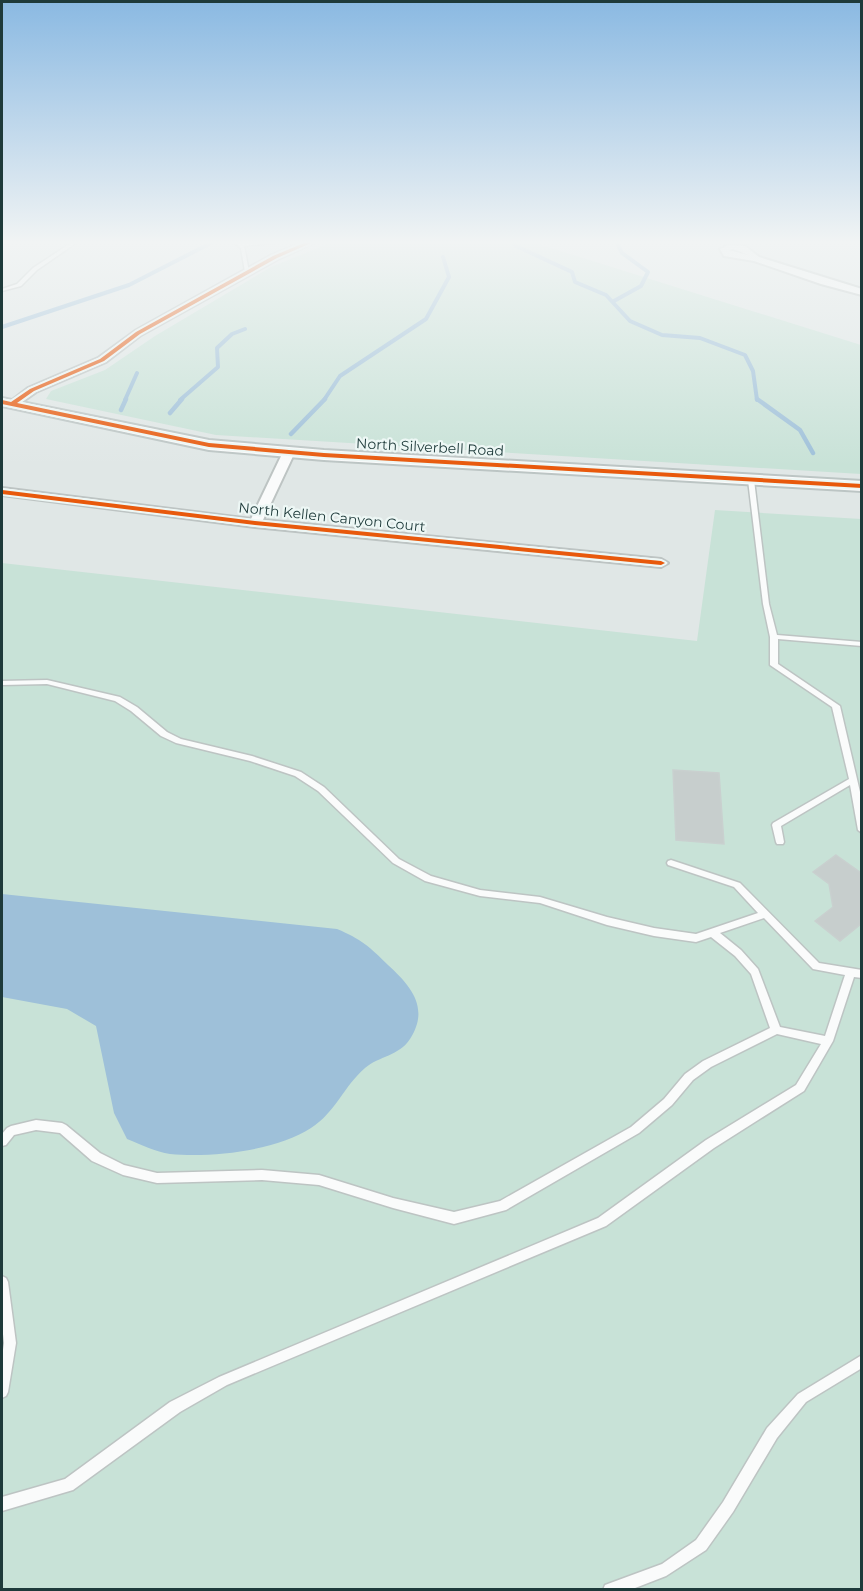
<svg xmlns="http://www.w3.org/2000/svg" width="863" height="1591" viewBox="0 0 863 1591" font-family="Montserrat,sans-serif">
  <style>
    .green { fill: #c8e2d7 }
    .water { fill: #9ec0d9 }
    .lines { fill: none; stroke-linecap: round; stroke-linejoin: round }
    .stream-far1 { stroke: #9ec0d9; stroke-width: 4 }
    .stream { stroke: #9ec0d9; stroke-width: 4.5 }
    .building { fill: #c7cecd; stroke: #c9d0cf; stroke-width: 1.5 }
    .service-casing { stroke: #bdc4c3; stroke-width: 3 }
    .minor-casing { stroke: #bdc4c3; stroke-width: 4 }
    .secondary-casing { stroke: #bcc5c4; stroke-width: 4 }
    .service { fill: #fafbfb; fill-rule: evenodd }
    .minor { fill: #fafbfb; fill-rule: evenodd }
    .secondary { fill: #fafbfb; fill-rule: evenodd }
    .cycleway-casing { stroke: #edf7f5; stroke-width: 4 }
    .cycleway { fill: #e8590c; fill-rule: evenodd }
    .labels { text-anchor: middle; stroke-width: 4.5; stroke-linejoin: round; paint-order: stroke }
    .far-street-label { font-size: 14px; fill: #1e3a3a; stroke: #edf7f5 }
  </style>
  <rect width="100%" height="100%" fill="#e0e7e6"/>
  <!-- green -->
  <path class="green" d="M330,243h205l326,102v129l-645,-39 -170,-36 5,-8 54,-21 50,-34 116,-69z
    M715,510l146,9v1070l-859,1v-1027l695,78z"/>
  <!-- water -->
  <path class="water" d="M2,894l335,35c24,10 33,18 51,36 23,21 42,43 22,74 -11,17 -31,17 -45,29 -21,18 -30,45 -54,60 -35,23 -100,30 -141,26 -14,-2 -30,-10 -43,-15l-13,-26 -18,-87 -29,-17 -65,-12z"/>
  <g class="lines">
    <!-- stream-far1 -->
    <path class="stream-far1" d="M515,243l1,3 56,26 3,10 31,13 24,26 32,14 38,3 45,17 8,16 4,29
      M614,301l27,-15 7,-14 -26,-19 -5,-10
      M2,327l127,-42 82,-42
      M125,400l12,-27
      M180,400l38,-33 -1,-19 15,-14 13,-5
      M324,400l16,-24 86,-57 23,-42 -6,-20"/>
    <!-- stream -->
    <path class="stream" d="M757,399l43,31 13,23
      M121,410l5,-11
      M170,413l12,-14
      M291,434l34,-35"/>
  </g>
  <!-- building -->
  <path class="building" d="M673,770l46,3 5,71 -48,-4z
    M836,855l25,18v51l-21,17 -25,-20 18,-14 -4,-23 -16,-12z"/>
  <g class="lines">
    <defs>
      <path id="service" d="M71,243h5l-39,27 -16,16 -19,5v-2l15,-5 16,-16z
        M234,243h38l-28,3 5,26 -2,1 -2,-1 -4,-24z
        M751,478l3,2 15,124 8,31 85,7v4l-84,-7v25l62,42 20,86 2,9v32l-4,-3 -8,-45 -69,41 3,16 -1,2h-6l-1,-2 -4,-17 1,-2 76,-44 -17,-72 -62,-42v-28l-7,-33 -15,-124z
        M47,680l73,17 17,10 30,25 14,7 71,17 49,16 23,15 75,72 32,17 49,14 60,7 67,20 47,11 42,6 62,-21 -24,-26 -66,-22 -1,-2 1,-2 3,-1 69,23 79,80 43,7v8l-8,-1 -21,64 -29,50 -90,57 -108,78 -379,159 -47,27 -107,78 -71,21v-14l63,-18 105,-77 49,-25 379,-159 108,-78 90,-55 25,-41 -44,-10 -66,33 -18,13 -21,25 -33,28 -133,77 -52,14 -61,-16 -74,-23 -57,-5 -105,3 -34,-8 -31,-14 -32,-28 -24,-3 -22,5 -8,10 -4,1v-12l5,-6 4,-2 25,-6 26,3 4,2 34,28 24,12 33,8 105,-3 57,5 74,23 61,14 46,-11 131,-74 33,-28 21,-25 18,-13 67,-33 -19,-54 -16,-18 -24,-19 -15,5 -42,-6 -47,-11 -67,-22 -60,-7 -55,-15 -32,-18 -75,-72 -23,-15 -45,-15 -74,-18 -15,-7 -30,-25 -16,-10 -68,-17 -45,1v-4zM764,918l49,51 32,6 -20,61 -45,-9 -22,-58 -17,-19 -21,-17z
        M2,1276l4,2 2,4 8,61 -8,49 -2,4 -4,2v-41l2,-14 -2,-18z
        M862,1355v13l-56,34 -29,36 -44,74 -27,38 -40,26 -36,14h-27l2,-5 57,-21 34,-24 27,-38 44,-74 31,-34z"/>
      <path id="minor" d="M301,243h12l-35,16 -137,76 -35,27 -70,30 -20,14h-8l-1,-2 21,-16 70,-30 37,-27 137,-76z
        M729,245l16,1 14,11 103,32v6l-41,-11 -67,-23 -30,-5 -4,-7zM733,249l15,6 -19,-5z
        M289,449l6,3 -32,68 398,39 7,4 -7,4 -406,-40 -253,-32v-7l249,31 32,-67z"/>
      <path id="secondary" d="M2,398l207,42 115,10 538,31v10l-538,-31 -115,-10 -207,-44z"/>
    </defs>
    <!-- service casing -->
    <use href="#service" class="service-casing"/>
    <!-- minor casing -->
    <use href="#minor" class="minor-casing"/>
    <!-- secondary casing -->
    <use href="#secondary" class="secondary-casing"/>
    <!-- service -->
    <use href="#service" class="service"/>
    <!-- minor -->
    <use href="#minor" class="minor"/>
    <!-- secondary -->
    <use href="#secondary" class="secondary"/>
    <defs>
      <path id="cycleway" d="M304,243h7l-34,15 -137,76 -36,27 -70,30 -17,12 192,40 115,10 538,31v4l-538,-31 -115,-10 -207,-43v-4l9,2 19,-13 70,-30 36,-27 137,-76z
        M2,490l253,31 406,40 4,2 -4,2 -406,-40 -253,-31z"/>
    </defs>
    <!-- cycleway casing -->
    <use href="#cycleway" class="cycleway-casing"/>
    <!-- cycleway -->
    <use href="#cycleway" class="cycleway"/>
  </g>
  <!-- sky -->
  <linearGradient id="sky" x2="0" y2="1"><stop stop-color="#8ab9e2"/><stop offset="0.52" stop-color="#f1f4f4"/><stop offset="1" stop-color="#f1f4f4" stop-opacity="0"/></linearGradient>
  <rect width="863" height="466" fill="url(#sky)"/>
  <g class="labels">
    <!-- far-street labels -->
    <g class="far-street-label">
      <text transform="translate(430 447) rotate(3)" y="5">North Silverbell Road</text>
      <text transform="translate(332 517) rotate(6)" y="5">North Kellen Canyon Court</text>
    </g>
  </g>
  <!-- border -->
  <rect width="863" height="1591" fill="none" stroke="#1e3a3a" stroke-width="6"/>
</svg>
